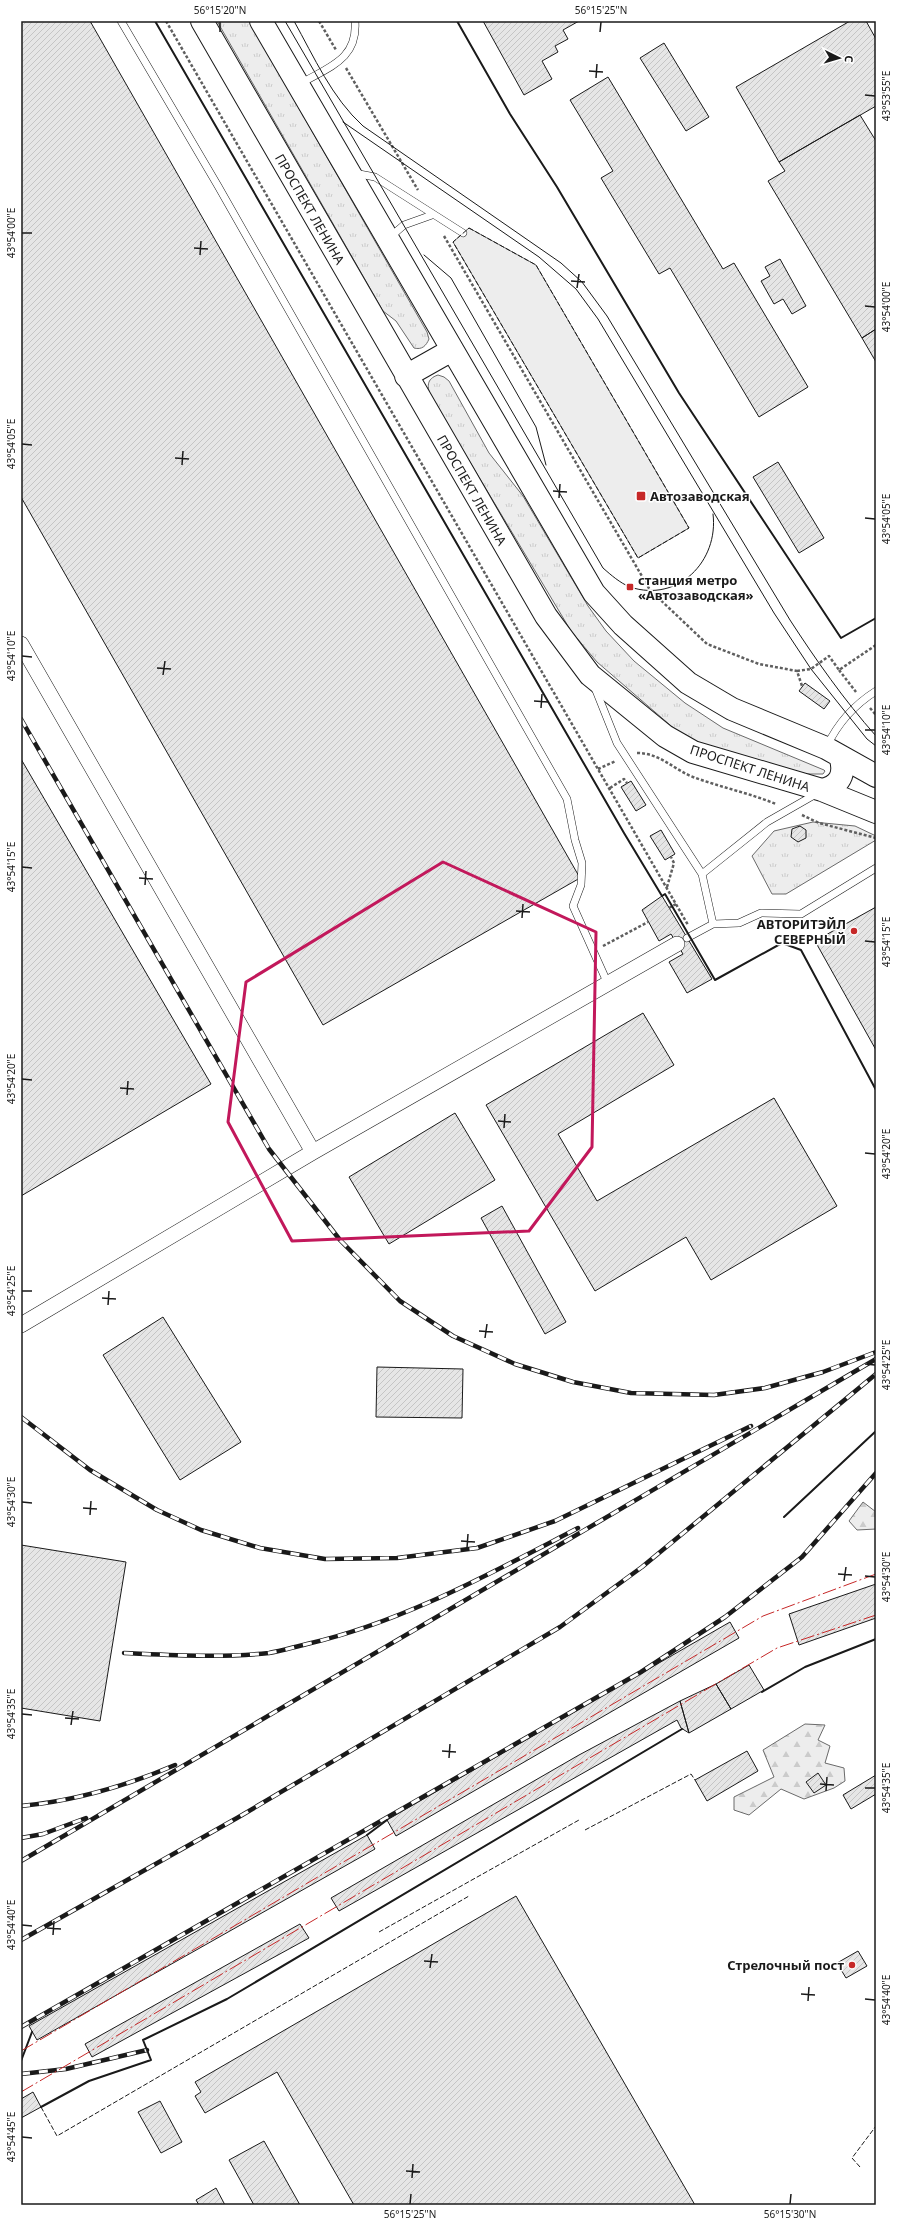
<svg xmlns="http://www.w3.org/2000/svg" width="897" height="2226" viewBox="0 0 897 2226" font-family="'Noto Sans',sans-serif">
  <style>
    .grass { fill: url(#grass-tufts); stroke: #6a6a6a }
    .forest { fill: url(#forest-firs); stroke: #6a6a6a }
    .built { fill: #ededed; stroke: #6a6a6a }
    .building { fill: url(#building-hatch); stroke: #1a1a1a }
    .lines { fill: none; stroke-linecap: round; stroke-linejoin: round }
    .lane-casing { stroke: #1a1a1a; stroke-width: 8 }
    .street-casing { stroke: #1a1a1a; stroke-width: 16 }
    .primary-casing { stroke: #1a1a1a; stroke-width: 24 }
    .path { stroke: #5f5f5f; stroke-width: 2.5; stroke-dasharray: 3 2; stroke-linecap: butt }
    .lane { stroke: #fff; stroke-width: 7 }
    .street { stroke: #fff; stroke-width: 15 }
    .primary { stroke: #fff; stroke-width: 22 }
    .tram { stroke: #1a1a1a; stroke-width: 1 }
    .rail-casing { stroke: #1a1a1a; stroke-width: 4.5 }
    .rail { stroke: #fff; stroke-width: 3; stroke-dasharray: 9; stroke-linecap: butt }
    .fence { stroke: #1a1a1a; stroke-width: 1; stroke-dasharray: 5 2; stroke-linecap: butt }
    .wall { stroke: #1a1a1a; stroke-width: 2 }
    .power { stroke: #c62828; stroke-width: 1; stroke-dasharray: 14 3 2 3; stroke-linecap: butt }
    .marked { fill: none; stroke: #c2185b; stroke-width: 3; stroke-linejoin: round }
    .ticks { fill: none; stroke: #1a1a1a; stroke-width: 1.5 }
    .poi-dot { fill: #c62828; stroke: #fff; stroke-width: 1.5 }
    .labels { text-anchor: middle; stroke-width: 3; stroke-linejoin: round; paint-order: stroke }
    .street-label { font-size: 13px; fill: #1a1a1a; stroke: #fff }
    .poi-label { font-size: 13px; font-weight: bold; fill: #1a1a1a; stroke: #fff; text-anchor: start }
    .neatline { fill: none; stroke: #1a1a1a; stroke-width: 1.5 }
    .ticks-label { font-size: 10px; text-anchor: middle; fill: #1a1a1a }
  </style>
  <defs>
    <pattern id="grass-tufts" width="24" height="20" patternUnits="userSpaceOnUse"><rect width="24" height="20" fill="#ededed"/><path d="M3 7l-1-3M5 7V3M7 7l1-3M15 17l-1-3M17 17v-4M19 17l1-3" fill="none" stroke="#cbcbcb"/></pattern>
    <pattern id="forest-firs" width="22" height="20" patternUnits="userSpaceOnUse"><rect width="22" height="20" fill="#ededed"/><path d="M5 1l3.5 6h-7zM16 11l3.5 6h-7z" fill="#cbcbcb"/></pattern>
    <pattern id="building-hatch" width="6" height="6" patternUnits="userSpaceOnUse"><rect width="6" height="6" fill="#e6e6e6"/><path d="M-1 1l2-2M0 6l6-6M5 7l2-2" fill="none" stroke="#c5c5c5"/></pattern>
  </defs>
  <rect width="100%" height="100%" fill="#fff"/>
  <!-- grass -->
  <path class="grass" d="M217,21h32l178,311 2,7c-3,7 -7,11 -15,9l-18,-27 -13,-10z
    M438,375l6,2 5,4 40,72 34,43 65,110 18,25 28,30 51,42 38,25 101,42 1,1 -2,3h-18l-104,-30 -24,-13 -80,-69 -26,-31 -140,-234c-4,-10 -5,-18 7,-22z
    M813,822l42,4 21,10v4l-90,54h-14l-20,-38 22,-25z"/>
  <!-- forest -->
  <path class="forest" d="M863,1502l13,10v17l-19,1 -8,-9z
    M805,1724l20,1 -7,15 12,6 -5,17 19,5 1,13 -11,7 -30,11 -23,-10 -32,26 -15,-5v-13l40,-20 -11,-27z"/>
  <!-- built -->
  <path class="built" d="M469,228l67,37 153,263 -51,30 -185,-316z"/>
  <!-- building -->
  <path class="building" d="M21,21h69l490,857 -257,147 -302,-528z
    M483,21h96l-16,9 5,9 -13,7 3,6 -16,9 10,18 -28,16z
    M850,21h16l10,18v67l-97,56 -43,-75z
    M664,43l45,74 -23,14 -46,-73z
    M608,77l115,192 11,-6 74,124 -49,30 -89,-149 -11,6 -58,-96 12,-7 -43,-71z
    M860,115l16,26v188l-14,9 -94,-157 17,-10 -6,-9z
    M780,259l26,47 -14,8 -9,-15 -9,5 -13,-23 9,-5 -5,-9z
    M876,329v33l-14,-24z
    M778,462l46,76 -25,15 -46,-76z
    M805,683l25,18 -6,8 -25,-18z
    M21,759l190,325 -190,112z
    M631,781l15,24 -10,6 -15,-24z
    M800,826l6,4v8l-8,4 -7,-5 1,-8z
    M661,830l14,24 -10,6 -15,-24z
    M662,896l50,83 -25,14 -18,-31 14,-8 -12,-20 -12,7 -17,-31z
    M876,907v143l-61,-109z
    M643,1013l31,52 -116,69 39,67 177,-103 63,108 -126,74 -25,-43 -91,54 -109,-186z
    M455,1113l40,67 -106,64 -40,-67z
    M502,1206l64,116 -21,12 -64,-116z
    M163,1317l78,125 -61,38 -77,-125z
    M377,1367l86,2 -1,49 -86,-1z
    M21,1545l105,17 -26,159 -79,-13z
    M876,1584v34l-77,27 -10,-31z
    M730,1622l9,16 -343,198 -9,-16z
    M749,1665l15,25 -33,19 -15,-25z
    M716,1684l15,25 -42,24 -9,-32z
    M680,1701l9,32 -8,-5 -4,-8 -338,191 -8,-13 248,-143z
    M747,1751l11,20 -51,30 -12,-21z
    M818,1773l8,12 -12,8 -8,-11z
    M876,1775v19l-25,15 -8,-14z
    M367,1835l8,14 -338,191 -8,-14z
    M516,1896l179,309h-341l-77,-133 -72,41 -10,-17 6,-4 -6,-10z
    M300,1924l9,14 -217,119 -7,-13z
    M858,1951l9,15 -21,12 -9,-15z
    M33,2092l8,15 -20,11v-19z
    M160,2101l22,41 -21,11 -23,-41z
    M264,2141l36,64h-46l-25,-45z
    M216,2188l9,17h-26l-3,-5z"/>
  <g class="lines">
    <defs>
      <path id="lane" d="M121,21l97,165 349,613 8,41 7,23 -1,22 -8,21 35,78
        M300,84c28,-17 58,-24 55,-63
        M354,173l21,4 88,56
        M389,238l15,-13 28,-10
        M595,688l22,55 85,131 11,50 26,-1 22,-10 40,1 75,-46
        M827,746c11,-23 27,-41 49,-55
        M702,874l65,-52 49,-28
        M687,938l26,-14"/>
      <path id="street" d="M21,644l292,508
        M21,1325l292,-173 364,-208"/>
      <path id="primary" d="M202,21l344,595 44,59 75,61 28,16 129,38 54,22
        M261,21l333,572 29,32 65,58 44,26 94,39 50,28
        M406,376l46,-26
        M822,790c18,-4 24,-16 18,-34"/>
    </defs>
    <!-- lane casing -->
    <use href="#lane" class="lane-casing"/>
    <!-- street casing -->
    <use href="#street" class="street-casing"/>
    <!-- primary casing -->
    <use href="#primary" class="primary-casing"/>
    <!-- path -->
    <path class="path" d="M166,21l522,904
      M319,21l17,29
      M346,68l72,122
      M444,236l206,354 57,54 52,20 38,7 5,15
      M839,670l17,22
      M797,671l14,-2 18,-13 10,14 37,-25
      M870,708l6,7
      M637,753c23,0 36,16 56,24 27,10 56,16 83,27
      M598,769l18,-8
      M610,788l14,-9 3,4
      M802,815l17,8 57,15
      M667,887l7,-24 -3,-6
      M669,908l7,-4
      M603,946l45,-24"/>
    <!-- lane -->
    <use href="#lane" class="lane"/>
    <!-- street -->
    <use href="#street" class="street"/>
    <!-- primary -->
    <use href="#primary" class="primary"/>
    <!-- tram -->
    <path class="tram" d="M285,21l318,547c8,7 17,15 27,19 48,16 89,-26 83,-73
      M294,21c20,36 38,77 69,105l198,137 21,19 25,34 183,304c26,40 54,80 86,116
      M343,122l196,135 37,32 22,30 176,294 37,56 56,70 9,7
      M424,255l27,23 85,149 10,38"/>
    <defs>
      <path id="rail" d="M21,719l248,430 71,91 60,61 53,35 62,28 58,18 58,11 83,2 51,-7 58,-16 53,-20
        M21,1417l69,53 67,40 44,20 59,18 65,11 72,-1 80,-10 78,-27 196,-95
        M124,1653c48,2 97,5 145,0 12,-2 25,-6 38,-9 96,-22 184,-71 271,-116
        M21,1806c53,-5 105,-20 154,-41
        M21,1838l22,-4 43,-16
        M21,1861l855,-502
        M21,1940l216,-122 323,-191 82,-60 234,-193
        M21,2027l620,-355 84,-55 77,-60 74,-84
        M21,2074l45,-5 81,-19"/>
    </defs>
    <!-- rail casing -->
    <use href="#rail" class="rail-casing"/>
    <!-- rail -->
    <use href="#rail" class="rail"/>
    <!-- fence -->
    <path class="fence" d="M469,228l67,37 153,263 -51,30 -185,-316z
      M585,1830l106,-56 4,6
      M379,1932l200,-112
      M41,2107l16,29 412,-240
      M860,2167l-8,-9 24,-32"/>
    <!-- wall -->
    <path class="wall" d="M155,21l469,812 38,63 3,-2 50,86 67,-37 19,7 75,140
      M457,21l53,93 47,73 122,206 162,245 35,-20
      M784,1517l92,-86
      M762,1692l43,-25 71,-28
      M367,1835l20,-15
      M21,2061l11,-29
      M41,2107l48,-26 62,-21 -8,-20 84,-41 455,-270"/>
    <!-- power -->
    <path class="power" d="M21,2051l742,-435 113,-42
      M21,2092l756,-444 99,-33"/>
  </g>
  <!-- marked area -->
  <path class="marked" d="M443,862l153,70 -4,215 -63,84 -237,10 -64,-119 18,-140z"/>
  <!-- ticks -->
  <path class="ticks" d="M220,32v-10M600,32l1,-10M589,71l14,1M596,78l1,-14M865,95l10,1M22,233h10M194,248l14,1M200,255l1,-14M571,281l14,1M577,288l2,-14M865,306l10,1M22,444l10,1M175,458l14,1M182,465l1,-14M553,491l14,1M559,498l1,-14M865,518l10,1M22,656l10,1M157,668l14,1M163,675l2,-14M534,701l14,1M541,708l1,-14M865,730h10M22,867l10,1M139,878l14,1M145,885l1,-14M516,911l14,1M522,918l1,-14M865,941l10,1M22,1079l10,1M120,1088l14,1M127,1095l1,-14M498,1121l13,1M504,1128l1,-14M865,1153l10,1M22,1291h10M102,1298l14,1M108,1305l1,-14M479,1331l14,1M485,1338l2,-14M865,1364l10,1M22,1502l10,1M83,1508l14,1M90,1515l1,-14M461,1541l14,1M467,1548l1,-14M838,1574l14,1M865,1576l10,1M844,1581l2,-14M22,1714l10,1M65,1718l14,1M71,1725l2,-14M442,1751l14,1M449,1758l1,-14M820,1784l14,1M865,1788h10M826,1791l1,-14M22,1925l10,1M47,1928l14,1M53,1935l1,-14M424,1961l14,1M430,1968l2,-14M801,1994l14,1M865,1999l10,1M808,2001l1,-14M22,2137l10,1M406,2171l14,1M412,2178l1,-14M410,2204l1,-10M790,2204l1,-10"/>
  <!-- markers -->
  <g class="poi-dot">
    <rect x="636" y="491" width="10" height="10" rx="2"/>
    <rect x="626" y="583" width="8" height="8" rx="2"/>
    <circle cx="854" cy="931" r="4"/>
    <circle cx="852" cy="1965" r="4"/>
  </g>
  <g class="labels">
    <!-- street labels -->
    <g class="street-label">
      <text transform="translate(310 209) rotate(60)" y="5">ПРОСПЕКТ ЛЕНИНА</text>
      <text transform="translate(472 490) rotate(60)" y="5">ПРОСПЕКТ ЛЕНИНА</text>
      <text transform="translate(750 768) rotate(18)" y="5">ПРОСПЕКТ ЛЕНИНА</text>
    </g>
    <!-- poi labels -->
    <g class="poi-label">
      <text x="650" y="501">Автозаводская</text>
      <text x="638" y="585">станция метро<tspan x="638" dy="15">«Автозаводская»</tspan></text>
      <text x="846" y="929" text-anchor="end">АВТОРИТЭЙЛ<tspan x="846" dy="15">СЕВЕРНЫЙ</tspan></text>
      <text x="844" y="1970" text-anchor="end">Стрелочный пост</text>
    </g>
  </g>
  <!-- border -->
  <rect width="897" height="2226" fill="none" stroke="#ffffff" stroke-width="44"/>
  <!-- north arrow -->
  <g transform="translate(839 58) rotate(95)" stroke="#ffffff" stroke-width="3" paint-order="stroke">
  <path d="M0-3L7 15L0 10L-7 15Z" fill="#1a1a1a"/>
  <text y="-6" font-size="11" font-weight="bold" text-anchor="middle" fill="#1a1a1a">С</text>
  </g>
  <rect x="22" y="22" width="853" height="2182" class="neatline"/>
  <g class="ticks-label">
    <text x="220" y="14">56°15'20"N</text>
    <text x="601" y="14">56°15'25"N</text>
    <text transform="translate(886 96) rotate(-90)" y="4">43°53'55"E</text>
    <text transform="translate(11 233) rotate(-90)" y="4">43°54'00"E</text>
    <text transform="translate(886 307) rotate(-90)" y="4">43°54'00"E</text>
    <text transform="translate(11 444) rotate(-90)" y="4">43°54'05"E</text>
    <text transform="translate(886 519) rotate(-90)" y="4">43°54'05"E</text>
    <text transform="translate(11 656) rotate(-90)" y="4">43°54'10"E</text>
    <text transform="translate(886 730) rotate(-90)" y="4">43°54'10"E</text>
    <text transform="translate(11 867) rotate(-90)" y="4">43°54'15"E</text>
    <text transform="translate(886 942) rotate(-90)" y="4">43°54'15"E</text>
    <text transform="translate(11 1079) rotate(-90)" y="4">43°54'20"E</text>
    <text transform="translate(886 1154) rotate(-90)" y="4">43°54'20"E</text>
    <text transform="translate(11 1291) rotate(-90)" y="4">43°54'25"E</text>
    <text transform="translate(886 1365) rotate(-90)" y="4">43°54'25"E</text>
    <text transform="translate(11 1502) rotate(-90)" y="4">43°54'30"E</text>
    <text transform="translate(886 1577) rotate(-90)" y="4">43°54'30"E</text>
    <text transform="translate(11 1714) rotate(-90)" y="4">43°54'35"E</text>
    <text transform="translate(886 1788) rotate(-90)" y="4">43°54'35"E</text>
    <text transform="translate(11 1925) rotate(-90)" y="4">43°54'40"E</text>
    <text transform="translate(886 2000) rotate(-90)" y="4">43°54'40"E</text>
    <text transform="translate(11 2137) rotate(-90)" y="4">43°54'45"E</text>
    <text x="410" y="2218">56°15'25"N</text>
    <text x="790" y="2218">56°15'30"N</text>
  </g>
</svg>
